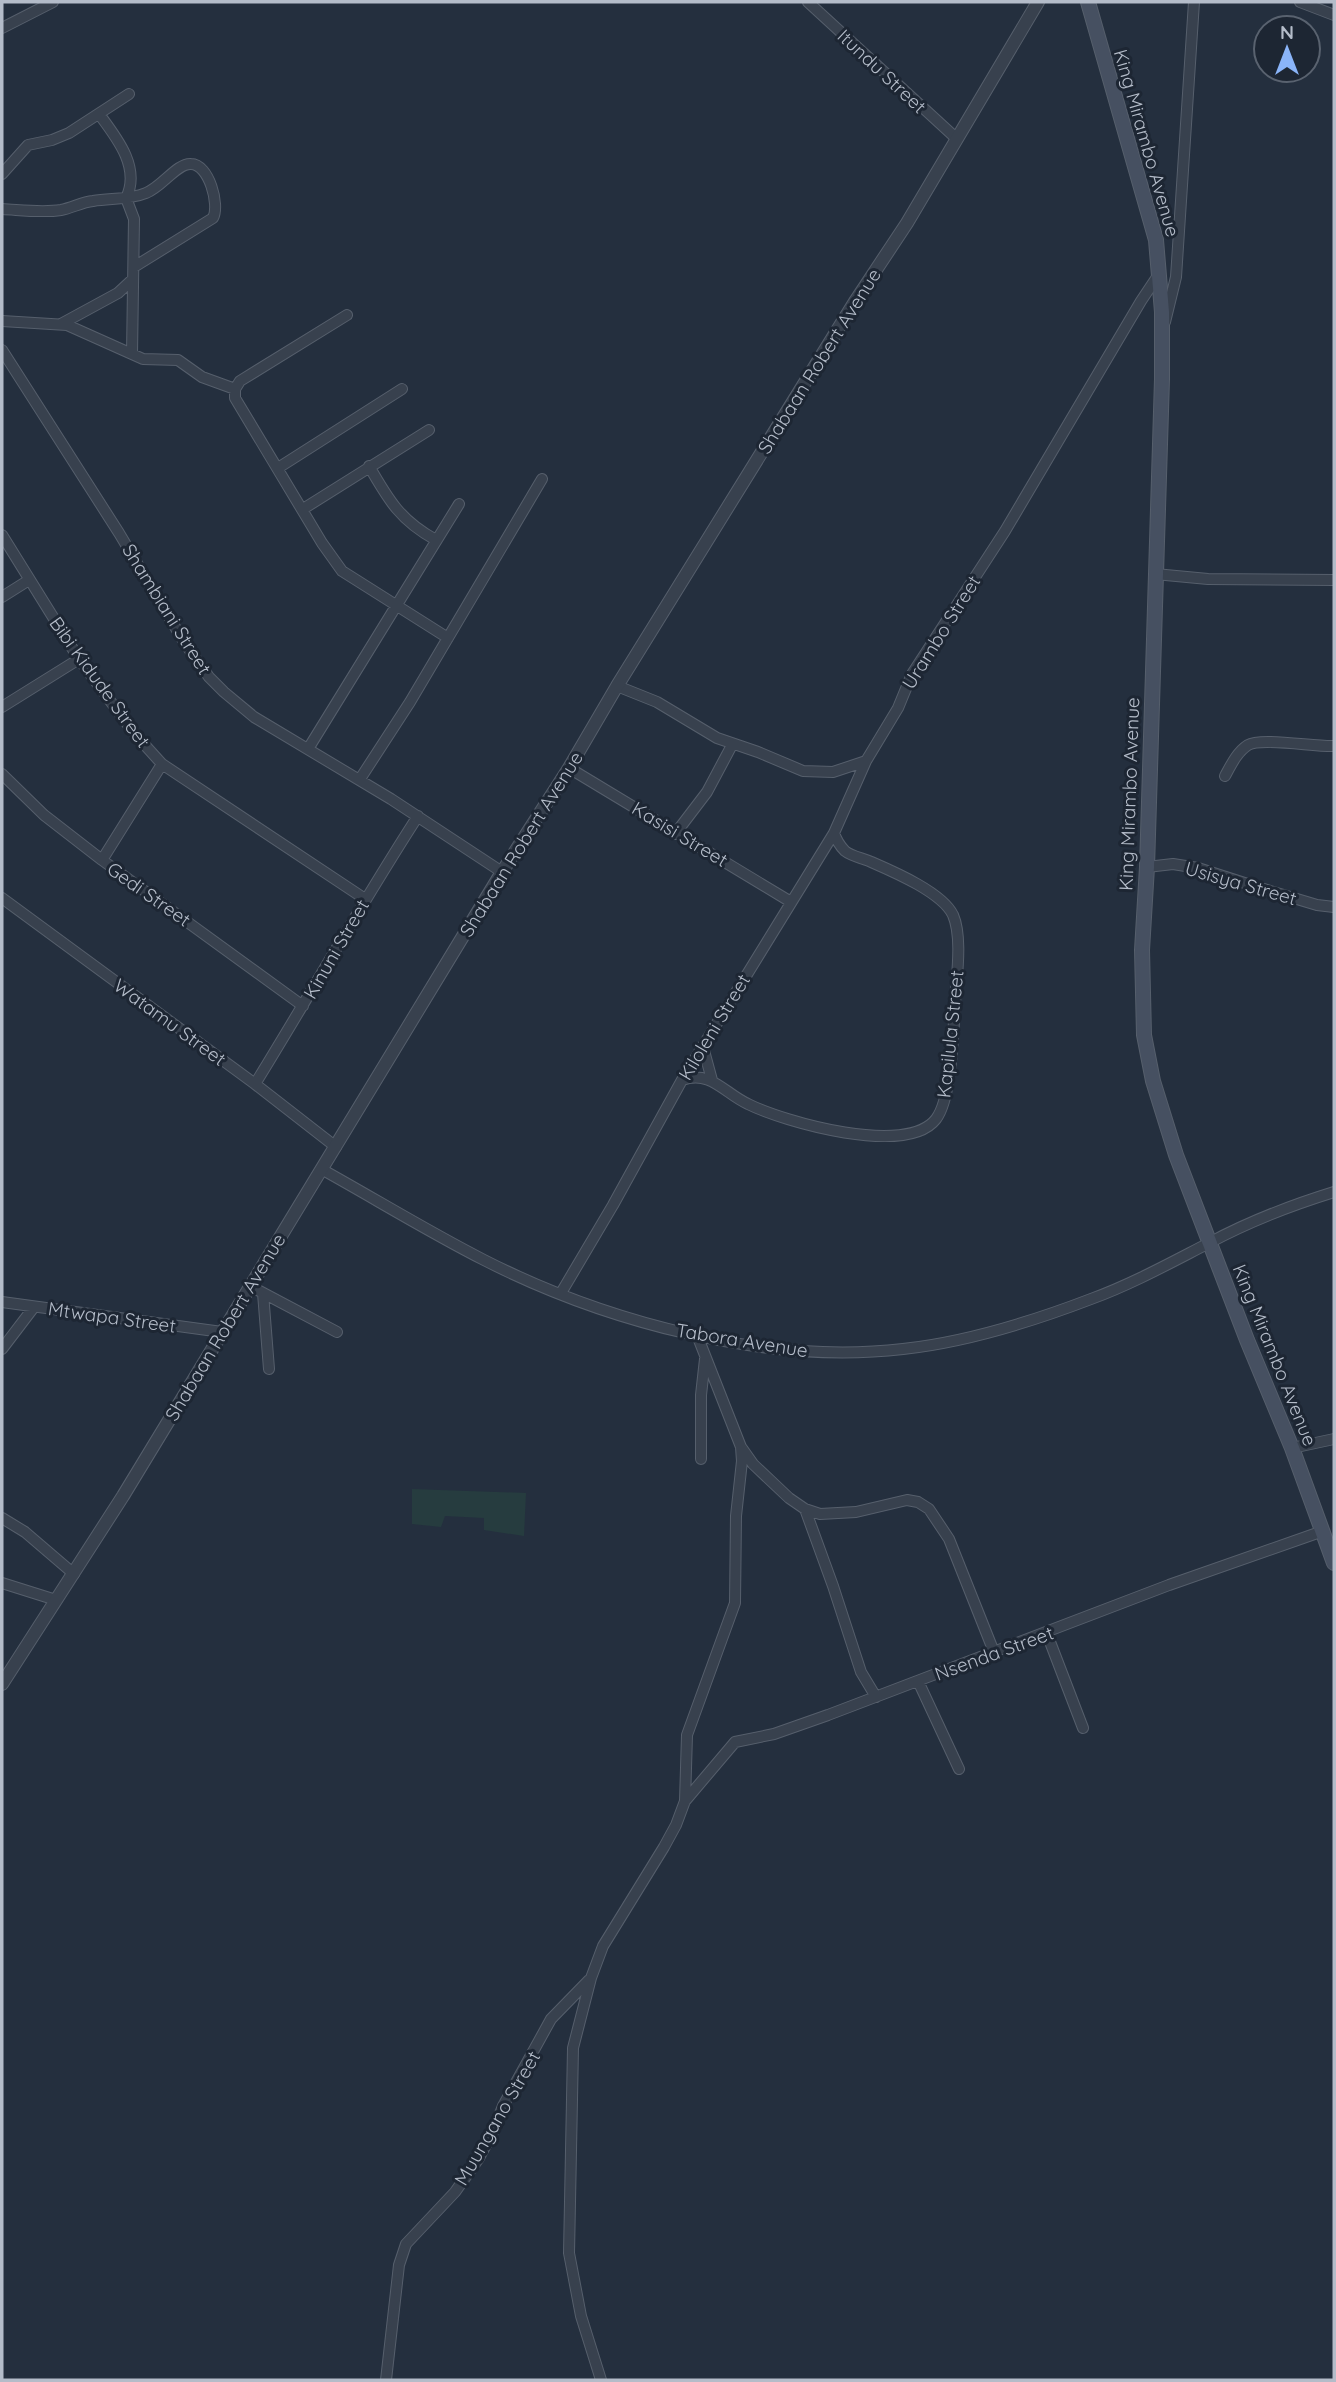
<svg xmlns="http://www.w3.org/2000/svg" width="1336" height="2382" viewBox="0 0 1336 2382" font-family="Quicksand,sans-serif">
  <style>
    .green { fill: #263c3f }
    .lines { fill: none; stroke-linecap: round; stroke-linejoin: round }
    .minor-casing { stroke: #565f6c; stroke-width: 12 }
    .tertiary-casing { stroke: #565f6c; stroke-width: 14 }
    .secondary-casing { stroke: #565f6c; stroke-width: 16 }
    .minor { stroke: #38414e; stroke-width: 10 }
    .tertiary { stroke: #38414e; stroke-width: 12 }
    .secondary { stroke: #465061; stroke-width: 14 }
    .labels { text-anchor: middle; stroke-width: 6; stroke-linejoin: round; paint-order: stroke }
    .street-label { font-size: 19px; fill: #b4bcc9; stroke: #1d2633 }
  </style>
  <rect width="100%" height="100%" fill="#242f3e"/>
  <!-- green -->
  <path class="green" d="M412,1489l114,4 -2,43 -40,-6v-12l-39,-2 -4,11 -29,-3z"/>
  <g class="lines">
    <defs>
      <path id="minor" d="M808,2l149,137
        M1300,2l34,13
        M2,28l51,-26
        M99,114c18,24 42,54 27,84l8,21 -2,135
        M2,174l26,-29 24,-5 17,-7 60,-39
        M2,209c19,1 40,4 59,1 11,-2 21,-8 32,-9 18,-3 36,-1 53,-8 16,-6 31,-30 45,-29 18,0 29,41 22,54l-79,49
        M347,315l-107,66 -5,8v9l87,145 20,28 106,67
        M2,321l65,4 76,34 35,1 24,17 33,12
        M1165,322l11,-45 18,-275
        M61,324l57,-31 14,-13
        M2,350l117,183 65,109 25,35 15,15 30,25 137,82 111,73
        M369,466c20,35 32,55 67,74
        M278,468l124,-79
        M303,509l126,-79
        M2,535l77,124 55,74 28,31 203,135
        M1155,574l53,5 126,1
        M2,597l27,-17
        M617,686l40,16 60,36 41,14 45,19 30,1 33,-11 32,-53 14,-34 93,-143 136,-230 18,-27
        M2,707l77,-48
        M308,749l151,-245
        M569,768l222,134
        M2,774l42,41 58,45 201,146
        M1225,776c6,-11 12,-24 23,-31 13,-8 67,2 86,1
        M360,779l50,-77 132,-223
        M675,834l32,-42 25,-47
        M102,860l60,-96
        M1147,867l26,-3 25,4 59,19 60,18 17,2
        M2,898l253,186 81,63
        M703,1047l9,33
        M682,1080c29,-10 42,13 66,24 36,18 159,53 188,15 16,-21 17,-87 19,-114 1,-25 8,-67 -2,-90 -11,-23 -61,-44 -84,-54 -7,-3 -18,-5 -24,-10 -5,-5 -9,-12 -11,-18
        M255,1084c55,-89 106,-180 163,-268
        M323,1170c54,30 106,62 161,90 122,62 282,105 419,89 65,-7 128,-27 188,-50 41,-15 79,-36 118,-56 39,-21 83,-38 125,-51
        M250,1286l87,46
        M263,1293l6,76
        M561,1293l52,-88 69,-125 152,-247 32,-72
        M2,1302l220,30
        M697,1335l44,112 12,17 36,34 16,11 15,5 36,-2 51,-12 11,2 11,7 20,30 45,113
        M2,1349l32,-42
        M1292,1448l42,-9
        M701,1459v-64l4,-36
        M805,1509l28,77 28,86 15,25
        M2,1518l23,14 49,42
        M2,1583l54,17
        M1047,1634l36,94
        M918,1681l41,88
        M685,1801l50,-59 39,-8 54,-19 341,-130 154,-54
        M386,2380l13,-115 7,-21 49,-52 24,-34 14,-26 10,-26 48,-87 38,-39
        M601,2380l-20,-64 -12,-63 4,-205 18,-70 12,-32 61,-99 12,-22 9,-24 2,-66 48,-132 1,-87 6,-55 -1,-14"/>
      <path id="tertiary" d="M2,1684l121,-188 379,-624 67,-104 48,-82 239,-386 51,-77 131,-221"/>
      <path id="secondary" d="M1088,2l68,238 6,72v67l-15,488 -5,83 2,85 9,46 23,74 71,185 45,108 42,115"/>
    </defs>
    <!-- minor casing -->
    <use href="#minor" class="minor-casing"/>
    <!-- tertiary casing -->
    <use href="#tertiary" class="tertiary-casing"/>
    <!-- secondary casing -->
    <use href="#secondary" class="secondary-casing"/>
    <!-- minor -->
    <use href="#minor" class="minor"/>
    <!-- tertiary -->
    <use href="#tertiary" class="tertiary"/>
    <!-- secondary -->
    <use href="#secondary" class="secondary"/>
  </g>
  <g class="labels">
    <!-- street labels -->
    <g class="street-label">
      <text transform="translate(882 71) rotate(43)" y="7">Itundu Street</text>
      <text transform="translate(1147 143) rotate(74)" y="7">King Mirambo Avenue</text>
      <text transform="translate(819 361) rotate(-58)" y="7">Shabaan Robert Avenue</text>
      <text transform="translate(167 609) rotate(58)" y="7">Shambiani Street</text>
      <text transform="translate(941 632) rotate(-58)" y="7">Urambo Street</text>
      <text transform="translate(100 682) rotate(54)" y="7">Bibi Kidude Street</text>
      <text transform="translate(1129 794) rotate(-88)" y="7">King Mirambo Avenue</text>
      <text transform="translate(680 834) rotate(31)" y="7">Kasisi Street</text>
      <text transform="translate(521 844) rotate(-58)" y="7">Shabaan Robert Avenue</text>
      <text transform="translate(1241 883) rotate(16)" y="7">Usisya Street</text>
      <text transform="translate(149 894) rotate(35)" y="7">Gedi Street</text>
      <text transform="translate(336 949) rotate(-60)" y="7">Kinuni Street</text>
      <text transform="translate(170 1022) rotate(36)" y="7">Watamu Street</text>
      <text transform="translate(714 1027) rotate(-59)" y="7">Kiloleni Street</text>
      <text transform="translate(950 1034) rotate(-84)" y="7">Kapilula Street</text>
      <text transform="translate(112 1317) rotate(8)" y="7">Mtwapa Street</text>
      <text transform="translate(225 1327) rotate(-59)" y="7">Shabaan Robert Avenue</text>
      <text transform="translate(742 1340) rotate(9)" y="7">Tabora Avenue</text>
      <text transform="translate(1275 1355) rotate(68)" y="7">King Mirambo Avenue</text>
      <text transform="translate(994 1653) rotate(-20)" y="7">Nsenda Street</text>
      <text transform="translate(497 2118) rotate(-60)" y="7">Muungano Street</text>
    </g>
  </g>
  <!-- border -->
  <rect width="1336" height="2382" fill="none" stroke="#b4bcc9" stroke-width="7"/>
  <!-- north arrow -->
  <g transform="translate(1287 49)"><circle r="33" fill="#1d2633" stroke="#59626f" stroke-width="2"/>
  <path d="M0-5L12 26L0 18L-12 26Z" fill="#8ab4f8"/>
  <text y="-10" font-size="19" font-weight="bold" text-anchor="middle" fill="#b4bcc9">N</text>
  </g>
</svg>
